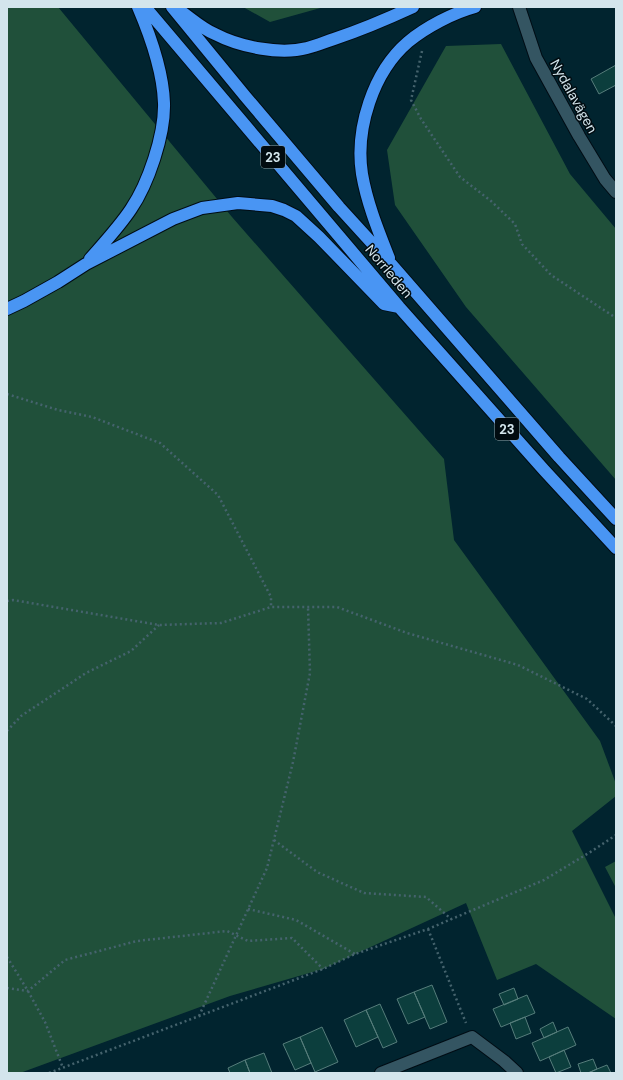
<svg xmlns="http://www.w3.org/2000/svg" width="623" height="1080" viewBox="0 0 623 1080" font-family="'DM Sans',sans-serif">
  <style>
    .green { fill: #20503a }
    .building { fill: #0c3e3d; stroke: #567d7b }
    .lines { fill: none; stroke-linecap: round; stroke-linejoin: round }
    .street-casing { stroke: #000c14; stroke-width: 14 }
    .highway-casing { stroke: #000c14; stroke-width: 14 }
    .path { stroke: #45636d; stroke-width: 2.5; stroke-dasharray: 2 3; stroke-linecap: butt }
    .street { stroke: #345562; stroke-width: 12 }
    .highway { stroke: #4995f3; stroke-width: 12 }
    .labels { text-anchor: middle; stroke-width: 3; stroke-linejoin: round; paint-order: stroke }
    .shield { fill: #010b10; stroke: #94a4aa; stroke-width: 1 }
    .shield-label { font-size: 13px; font-weight: bold; fill: #d3e5ec }
    .street-label { font-size: 14px; fill: #d3e5ec; stroke: #010b10 }
  </style>
  <rect width="100%" height="100%" fill="#01242f"/>
  <!-- green -->
  <path class="green" d="M7,7h51l174,210 212,242 10,81 146,201 16,43v12l-44,35 44,88v100l-80,-55 -39,16 -31,-77 -143,66 -93,27 -210,77h-13z
    M243,7h81l-54,15z
    M501,44l69,130 46,55v251l-150,-173 -71,-102 -8,-55 59,-104z
    M616,861v27l-11,-21z"/>
  <!-- building -->
  <path class="building" d="M616,65v20l-17,9 -8,-15z
    M432,985l15,37 -17,7 -16,-37z
    M514,988l4,11 -14,6 -5,-11z
    M414,992l11,25 -17,7 -11,-25z
    M527,995l8,18 -34,14 -8,-18z
    M380,1004l17,38 -14,6 -17,-38z
    M366,1010l12,27 -22,10 -12,-27z
    M525,1017l6,16 -15,6 -6,-16z
    M553,1022l4,10 -13,6 -4,-9z
    M322,1027l16,35 -23,10 -15,-35z
    M568,1027l8,18 -36,16 -8,-18z
    M300,1037l11,26 -16,7 -12,-26z
    M564,1050l7,17 -15,6 -7,-16z
    M264,1053l8,20h-22l-5,-13z
    M593,1059l4,10 -9,4h-7l-3,-9z
    M245,1060l5,13h-20l-2,-5z
    M607,1065l4,8h-23l9,-4z"/>
  <g class="lines">
    <defs>
      <path id="street" d="M519,7l17,51 43,78 26,43 11,13
        M381,1073l91,-36 32,24 13,12"/>
      <path id="highway" d="M145,7l254,300 145,163 72,78
        M172,7l73,89 94,111 52,57 168,193 57,62
        M182,12c11,8 21,17 33,22 25,13 65,21 92,14 9,-2 18,-6 27,-9 27,-9 53,-20 79,-32
        M389,258c-11,-28 -22,-55 -27,-84 -7,-45 11,-102 46,-132 18,-15 45,-29 67,-35
        M90,259c14,-16 29,-32 41,-50 17,-25 34,-74 33,-106 -1,-31 -14,-68 -26,-96
        M7,309l17,-8 34,-19 28,-18 87,-45 29,-11 36,-5 34,3 12,4 12,6 23,21 65,67 15,3"/>
    </defs>
    <!-- street casing -->
    <use href="#street" class="street-casing"/>
    <!-- highway casing -->
    <use href="#highway" class="highway-casing"/>
    <!-- path -->
    <path class="path" d="M422,51l-11,49 10,19 39,58 31,24 24,23 7,20 29,31 65,43
      M7,394l51,16 34,7 68,26 58,52 53,102v10
      M7,601l6,-1 146,25 62,-2 50,-16h66l70,26 111,32 69,34 29,27
      M7,731l14,-15 65,-43 45,-22 28,-26
      M274,840l43,32 47,21 62,4 25,22
      M248,909l48,11 59,34
      M428,929l38,94
      M7,957l21,34 17,31 18,46
      M7,988l21,3 37,-31 72,-19 90,-10 21,10 44,-3 31,31
      M199,1016l68,-148 26,-106 17,-89 -2,-66
      M49,1073l274,-104 32,-15 73,-25 116,-49 48,-29 24,-16"/>
    <!-- street -->
    <use href="#street" class="street"/>
    <!-- highway -->
    <use href="#highway" class="highway"/>
  </g>
  <g class="labels">
    <!-- shield labels -->
    <g class="shield">
      <rect x="261" y="146" width="24" height="22" rx="3"/>
      <rect x="495" y="418" width="24" height="22" rx="3"/>
    </g>
    <g class="shield-label">
      <text x="273" y="162">23</text>
      <text x="507" y="434">23</text>
    </g>
    <!-- street labels -->
    <g class="street-label">
      <text transform="translate(574 96) rotate(61)" y="5">Nydalavägen</text>
      <text transform="translate(389 271) rotate(50)" y="5">Norrleden</text>
    </g>
  </g>
  <!-- border -->
  <rect width="623" height="1080" fill="none" stroke="#d3e5ec" stroke-width="16"/>
</svg>
